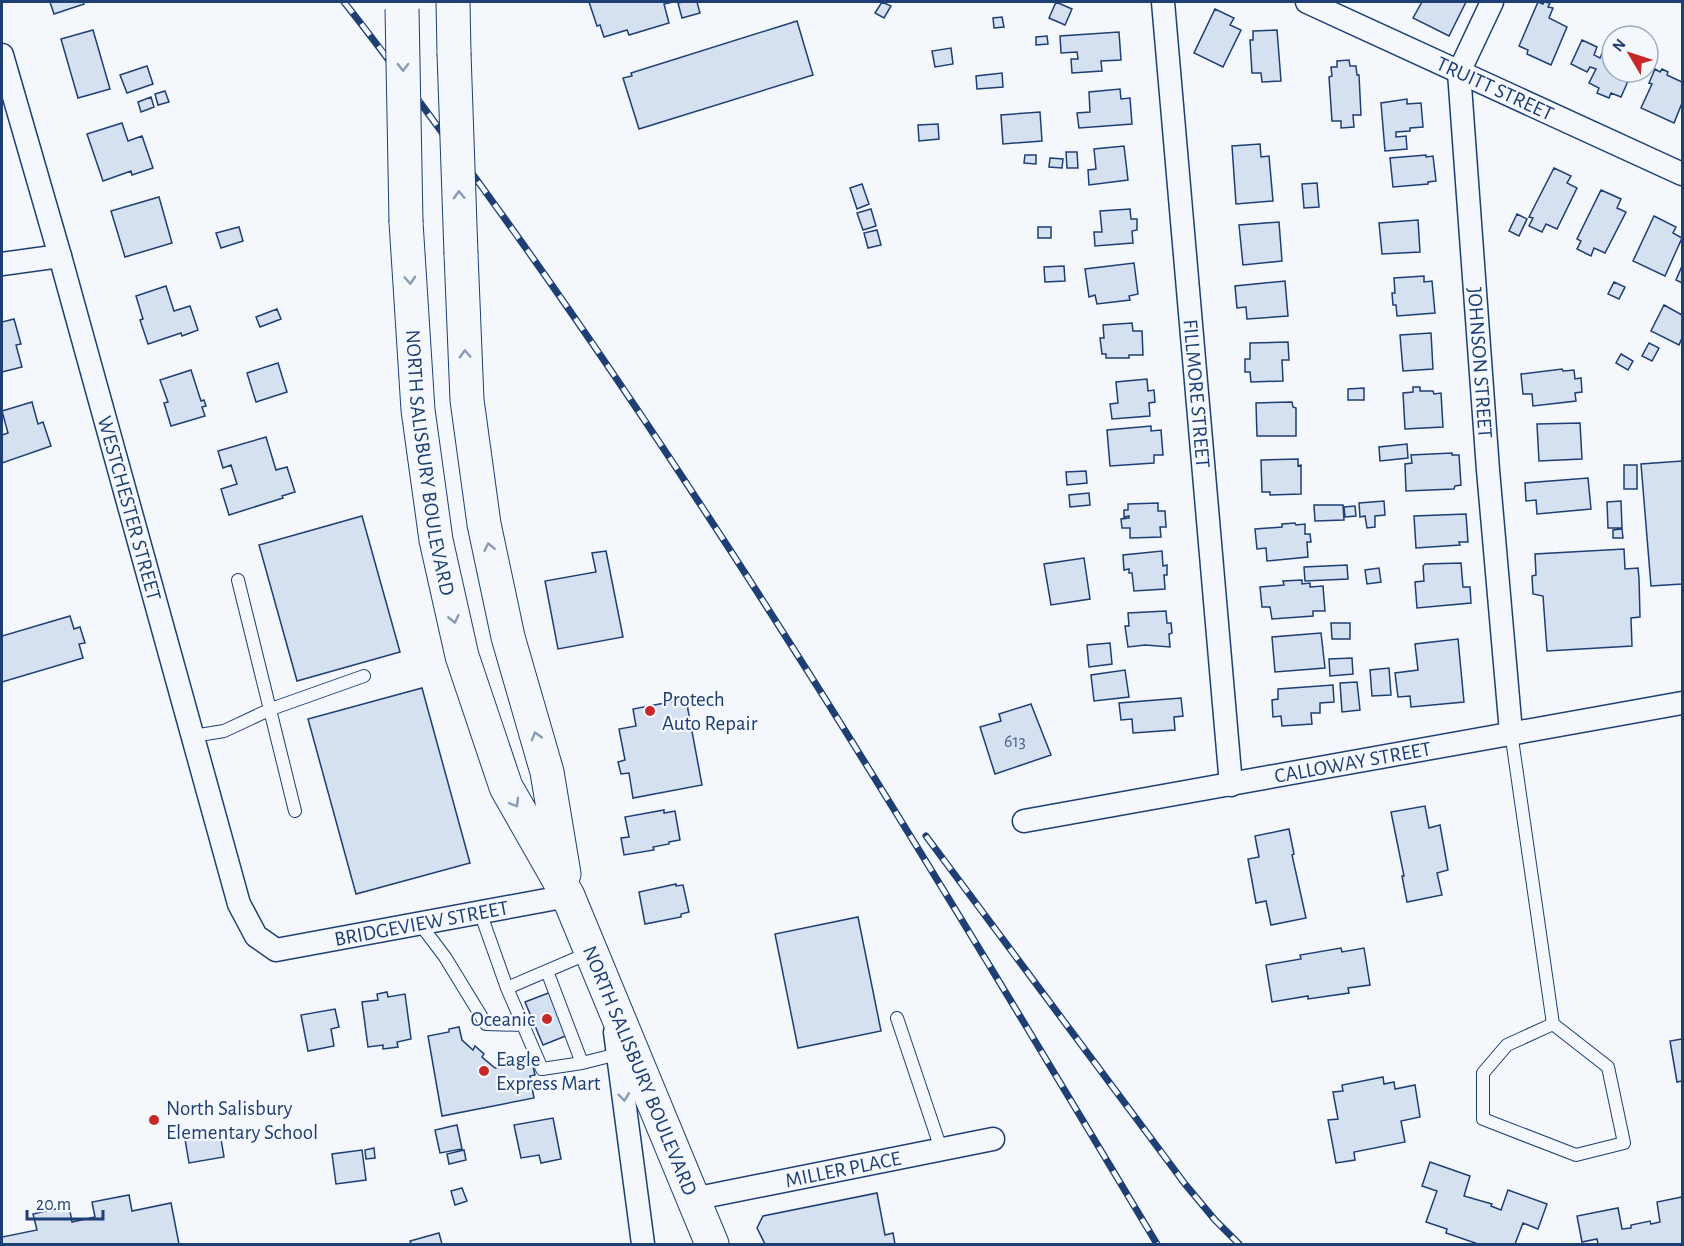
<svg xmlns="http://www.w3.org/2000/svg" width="1684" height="1246" viewBox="0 0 1684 1246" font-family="'Alegreya Sans',sans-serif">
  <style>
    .building { fill: #d5e0f0; stroke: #1d3f73; stroke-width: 1.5 }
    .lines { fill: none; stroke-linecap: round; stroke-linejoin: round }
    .lane-casing { stroke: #1d3f73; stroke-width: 14 }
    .street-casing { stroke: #1d3f73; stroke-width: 25 }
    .primary-casing { stroke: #1d3f73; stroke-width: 35 }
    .lane { stroke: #f4f7fb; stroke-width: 12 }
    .street { stroke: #f4f7fb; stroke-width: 22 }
    .primary { stroke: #f4f7fb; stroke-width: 33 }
    .rail-casing { stroke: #1d3f73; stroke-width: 7 }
    .rail { stroke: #f4f7fb; stroke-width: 4.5; stroke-dasharray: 14; stroke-linecap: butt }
    .primary-bridge-casing { stroke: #1d3f73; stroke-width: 35; stroke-linecap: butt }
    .primary-bridge { stroke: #f4f7fb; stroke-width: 33 }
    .oneway { stroke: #889bb7 }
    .poi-dot { fill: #c62828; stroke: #f4f7fb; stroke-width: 2 }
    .labels { text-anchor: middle; stroke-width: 4.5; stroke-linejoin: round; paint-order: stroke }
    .number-label { font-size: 18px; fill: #4b6792 }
    .street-label { font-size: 21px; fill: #1d3f73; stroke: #f4f7fb }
    .poi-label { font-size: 21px; fill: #1d3f73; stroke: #f4f7fb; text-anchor: start }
  </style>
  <rect width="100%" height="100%" fill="#f4f7fb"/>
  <!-- building -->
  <path class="building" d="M50,2h33l1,2 -30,10z
    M589,2h84l-9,2 5,19 -40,12 -2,-5 -23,7 -4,-12 -3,1z
    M683,2h14l3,11 -18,5 -4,-15z
    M882,2l9,4 -7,12 -9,-5z
    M1056,2l16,7 -7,16 -16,-7z
    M1422,2h44l-17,34 -36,-18z
    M1538,2l5,2 1,-2 6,1 -2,4 5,1 -4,10 18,9 -16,38 -24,-11 1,-4 -9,-4z
    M1215,9l19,9 -4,7 11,5 -18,37 -29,-14z
    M1002,17l2,10 -10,1 -1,-10z
    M797,21l16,54 -174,54 -16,-51 9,-2 -1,-3z
    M93,30l17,59 -32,9 -17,-59z
    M1277,30l4,51 -19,1 -1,-9h-9l-2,-33h3v-9z
    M1119,32l2,28 -20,1 1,10 -30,2 -1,-14h7l-1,-7 -16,1 -1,-17z
    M1047,36l1,8 -12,1v-8z
    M1582,40l15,7 -3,8 6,3 4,-9 8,3v20h20l-11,25 -10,-4 -2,5 -12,-5 2,-5 -10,-5 7,-14 -6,-2 -3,5 -16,-8z
    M951,48l2,16 -18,3 -3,-16z
    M1349,60l1,6h6l1,9h2l2,40h-8l1,12 -13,1v-7h-9l-3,-44 3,-1 -1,-9h6v-6z
    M147,66l6,18 -26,9 -7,-18z
    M1655,69l5,3 2,-3 6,3 -1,3 15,7v21l-8,20 -33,-15 11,-24 -3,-1z
    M1002,73l1,14 -26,2 -1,-13z
    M1120,89l1,10 9,-1 2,26 -53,4 -2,-15 13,-1 -1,-20z
    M165,91l4,11 -11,3 -3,-11z
    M151,97l3,10 -13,5 -3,-10z
    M1407,99v5l14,-1 2,24 -13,1v3l-14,1v5l10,-1 1,13 -22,2 -4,-48z
    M1040,112l2,29 -39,3 -2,-29z
    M122,123l6,18 14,-5 11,32 -21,7 -1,-4 -28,10 -16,-47z
    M938,124l1,15 -20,2 -1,-16z
    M1260,144l1,13 8,-1 4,45 -37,3 -4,-58z
    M1124,146l4,34 -39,5 -1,-15 8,-1 -2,-20z
    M1066,152h11l1,16h-11z
    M1025,155h11v9l-12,-1z
    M1426,155v2l7,-1 3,25 -8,1v2l-35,3 -3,-29z
    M1050,158l13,1 -1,9 -13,-1z
    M1554,168l17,8 -4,7 10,5 -20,41 -11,-5 -4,8 -13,-6 4,-8 -4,-1z
    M1317,183l2,24 -15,1 -2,-24z
    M862,184l7,20 -12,5 -7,-21z
    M1601,190l20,9 -4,9 9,4 -21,41 -11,-5 -3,8 -14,-7 4,-8 -4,-2z
    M159,197l13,46 -47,14 -14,-46z
    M871,209l5,17 -13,4 -6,-17z
    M1130,209l1,10h6v11l-5,1 1,12 -38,3 -1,-14h8l-2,-21z
    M1517,214l10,5 -8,17 -10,-5z
    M1654,216l22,11 -3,6 9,5 -17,38 -32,-15z
    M1418,220l2,32 -38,2 -3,-31z
    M1279,222l3,39 -39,4 -4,-40z
    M239,227l4,14 -22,7 -5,-15z
    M1038,227h13v11h-13z
    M877,230l4,15 -13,3 -4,-15z
    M1134,263l4,31 -9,2 1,4 -33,4 -2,-9 -6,2 -4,-28z
    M1064,266l1,15 -20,1 -1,-15z
    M1682,266v17l-6,-3z
    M1424,276v6l8,-1 3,32 -38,3 -1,-11h-3l-1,-12h3l-1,-15z
    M1285,281l3,35 -41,3 -1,-12 -9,1 -2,-22z
    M1614,282l11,5 -6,12 -11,-5z
    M166,286l8,25 16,-5 8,24 -16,6 -1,-3 -33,11 -8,-24 3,-1 -7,-23z
    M1664,305l18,10v23l-3,7 -28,-14z
    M277,309l4,10 -21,8 -4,-10z
    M14,319l7,25 -5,1 6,22 -20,5v-50z
    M1132,323l1,8h9l1,24h-14v3h-23v-4h-4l-2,-16h4l-1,-13z
    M1431,333l2,36 -30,2 -3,-36z
    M1288,342l1,18h-7l1,21 -32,1 -1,-10h-5v-13h5v-16z
    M1649,343l10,5 -7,13 -10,-5z
    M1621,354l12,7 -5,9 -12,-7z
    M278,363l9,29 -31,10 -9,-29z
    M1562,369l1,2 11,-1 1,9 6,-1 1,14 -7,1 1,8 -43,5 -1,-12h-9l-2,-20z
    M191,370l10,31 3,-1 2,6 -4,1 3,9 -34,10 -7,-23 4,-1 -8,-22z
    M1147,379l1,12 6,-1 1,12 -6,1 1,13 -38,3 -2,-15 8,-1 -2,-21z
    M1413,387h7v4h13l1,3 7,-1 2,34 -38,2 -2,-36 10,-1z
    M1364,388v12h-16v-11z
    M32,402l6,22 5,-2 8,24 -49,17v-28l6,-2 -6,-22z
    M1292,402l1,5 3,1v28h-39l-1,-33z
    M1580,423l2,36 -43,2 -2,-37z
    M1151,426v5l10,-1 2,25h-9v8l-44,3 -3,-36z
    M266,437l10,33 11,-3 8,25 -13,4 1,2 -54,17 -8,-26 16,-5 -6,-19 -8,3 -5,-17z
    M1407,444l1,14 -28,3 -1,-14z
    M1452,453v2h7l2,30 -6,1 -1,3 -48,2 -1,-27 7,-1 -1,-8z
    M1298,459v7l3,-1v29l-31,1v-3h-8l-1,-32z
    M1682,461v123l-31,2 -10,-122z
    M1624,465h13v24h-13z
    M1086,471l1,12 -20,2 -1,-13z
    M1588,478l3,31 -54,5 -1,-14 -10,1 -1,-18z
    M1089,493l1,12 -20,2 -1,-12z
    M1384,501l1,14 -10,1v11l-8,1 -2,-12 -5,1 -1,-14z
    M1621,501l1,27h-14l-1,-26z
    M1158,503v8h7l1,16h-6l1,10 -31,1v-10h-8l-1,-9 8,-1v-2l-5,1v-7h4v-6z
    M1314,505h29l1,15 -29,1z
    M1355,506l1,10 -11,1 -1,-10z
    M1466,514l2,28h-9l1,3 -44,3 -2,-32z
    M362,516l38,136 -103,29 -38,-136z
    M1295,523l1,2 9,-1v10h5l1,8h-4l1,15 -41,4 -1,-13 -9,1 -2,-20 27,-2v-3z
    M1622,529l1,9h-10v-8z
    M1624,549l1,20 13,-1 1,10 1,39 -9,1 1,28 -85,5 -4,-55 -10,-2 -1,-18 4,-1 -1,-21z
    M606,551l17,86 -65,12 -13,-68 51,-9 -4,-19z
    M1162,551l1,15 4,-1v10h-3l1,14 -31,2 -2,-18h-3v-4l-5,1 -1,-15z
    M1084,558l6,41 -39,6 -7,-41z
    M1461,563l2,24h7l1,16 -54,5 -2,-26 9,-1 -1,-15 2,-2z
    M1347,565l1,14 -43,2 -1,-14z
    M1379,568l2,14 -14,2 -2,-14z
    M1302,580v4l8,-1v4l13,-1 2,25h-12v5l-41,3 -2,-12h-8l-2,-20 24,-2 -1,-4z
    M1166,611l1,12h4l1,10 -3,1 1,13 -25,-2 -17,2 -3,-21h4l-1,-13z
    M70,616l4,13 6,-2 5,16 -6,1 4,14 -81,24v-46z
    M1331,623h19v16h-18z
    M1321,633l4,35 -50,4 -3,-35z
    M1458,639l6,63 -53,5 -1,-11 -12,1 -3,-24 23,-3 -3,-26z
    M1110,643l2,21 -23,3 -2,-22z
    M1352,658l1,16 -23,2 -1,-17z
    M1389,668l2,27 -19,1 -2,-26z
    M1125,670l4,27 -35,4 -3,-26z
    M1357,682l3,28 -18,2 -2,-29z
    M1333,685l1,17 -14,1v10h-9l1,11 -30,2 -1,-10 -8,1 -1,-17 6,-1v-10z
    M422,688l48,175 -114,31 -48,-175z
    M1181,698l2,18 -9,1 1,13 -42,3 -1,-14 -11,1 -2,-17z
    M686,699l16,86 -69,13 -4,-25 -8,1 -3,-12 7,-2 -6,-31 17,-3 -3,-17z
    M1031,704l20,51 -56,19 -15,-47 21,-6 -2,-7z
    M1425,806l4,22 11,-3 8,45 -11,3 5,22 -35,7 -5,-26h2l-13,-64z
    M664,810v3l11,-2 5,29 -11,2v2l-16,3 1,3 -30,5 -3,-17 8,-1 -4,-20z
    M1289,829l5,25 -2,1 14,63 -35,7 -5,-24 -10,2 -8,-44 11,-2 -4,-21z
    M676,884v2l7,-1 6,27 -8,2v3l-36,7 -6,-32z
    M858,917l23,114 -83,17 -23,-114z
    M1341,948l1,4 22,-4 6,37 -22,3 1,5 -41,6v-3l-36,6 -6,-37 35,-6 -1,-4z
    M387,992l1,5 17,-3 6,45 -14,3 1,5 -15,2v-4l-15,2 -6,-45 16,-2 -1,-6z
    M551,992l17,43 -25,10 -18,-43z
    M335,1009l4,18 -8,2 3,17 -26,5 -7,-36z
    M459,1027l3,13 11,10 2,-4 9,8 -2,3 13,11 37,-7 3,14 -5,1 4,22 -92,18 -14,-80 21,-4v-3z
    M1682,1039v42l-5,1 -7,-41z
    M1383,1077l1,7 10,-2 1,7 20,-4 5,32 -19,4 4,21 -51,10 1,8 -19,3 -8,-43 10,-1 -5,-27 10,-1 -1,-6z
    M553,1118l8,41 -20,4 -2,-8 -18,3 -7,-33z
    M457,1125l5,24 -22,4 -5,-23z
    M220,1133l4,24 -35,6 -4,-24z
    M374,1148l1,10 -9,1 -1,-9z
    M362,1150l4,30 -30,4 -4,-30z
    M464,1150l2,10 -17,4 -2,-10z
    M1430,1162l40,14 -6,20 28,8 -1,2 10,4 7,-20 39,14 -9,25 -15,-6 -8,21h-37l-32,-11 1,-4 -21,-7 11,-31 -15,-5z
    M462,1188l5,13 -12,4 -4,-14z
    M877,1193l8,42 8,-2 2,11h-130l-8,-16 6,-12z
    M129,1195l3,16 39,-8 8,41h-177v-7l35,-7 -4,-16 36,-8 3,16 23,-5 -3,-15z
    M1682,1197v47h-84l-1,-5 -15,3 -5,-26 41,-8 4,21 9,-1v-3l19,-4 1,3 9,-2 -3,-20z
    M439,1233l3,11h-31l-1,-3z"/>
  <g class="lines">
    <defs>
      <path id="lane" d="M238,580l57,231
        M1511,732l42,292 -46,21 -24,28v46l93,36 48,-12 -16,-76 -55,-43
        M193,736l31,-5 47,-22 93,-33
        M480,912l27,76
        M420,924l25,33 41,67 37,1
        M591,952l-84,36 35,81 40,-6 36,-9
        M547,971l35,92
        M897,1018l44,131"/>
      <g id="street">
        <path id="s1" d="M1163,2l68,783"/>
        <path id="s2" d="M1307,2l375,172"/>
        <path id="s3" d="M1492,2l-33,70 29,398 23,262"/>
        <path id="s4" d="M2,55l58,201 179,648 17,32 20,14 292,-54"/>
        <path d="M2,264l58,-8"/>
        <path id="s5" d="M1024,821l658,-118"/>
        <path d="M615,1032l28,212"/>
        <path id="s6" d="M693,1199l300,-60"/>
      </g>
      <g id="primary">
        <path d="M453,2l1,51"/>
        <path id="s7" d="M406,222l12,188 18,130 26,116 44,131 62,109 144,348"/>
        <path d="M461,254l6,146 17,124 24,113 39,135 17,102"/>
      </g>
    </defs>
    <!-- lane casing -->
    <use href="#lane" class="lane-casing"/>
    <!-- street casing -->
    <use href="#street" class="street-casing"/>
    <!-- primary casing -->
    <use href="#primary" class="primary-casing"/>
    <!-- lane -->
    <use href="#lane" class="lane"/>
    <!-- street -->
    <use href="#street" class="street"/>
    <!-- primary -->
    <use href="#primary" class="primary"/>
    <defs>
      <path id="rail" d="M344,2c48,60 92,123 138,185 246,339 460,699 675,1057
        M926,836l259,348 30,36 24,24"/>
    </defs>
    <!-- rail casing -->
    <use href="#rail" class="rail-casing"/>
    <!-- rail -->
    <use href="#rail" class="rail"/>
    <defs>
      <path id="primary-bridge" d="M402,9l4,213
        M454,53l7,201"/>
    </defs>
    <!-- primary-bridge casing -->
    <use href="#primary-bridge" class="primary-bridge-casing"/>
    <!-- primary-bridge -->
    <use href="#primary-bridge" class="primary-bridge"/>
  </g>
  <!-- one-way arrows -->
  <defs><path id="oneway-chevron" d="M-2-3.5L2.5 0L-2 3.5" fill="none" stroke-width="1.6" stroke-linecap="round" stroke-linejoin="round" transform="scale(1.5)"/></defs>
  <g class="oneway">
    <use href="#oneway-chevron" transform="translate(403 67) rotate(89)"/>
    <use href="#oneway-chevron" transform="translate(459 195) rotate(-92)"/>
    <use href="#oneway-chevron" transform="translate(410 280) rotate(87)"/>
    <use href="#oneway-chevron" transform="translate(465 354) rotate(-92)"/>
    <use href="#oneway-chevron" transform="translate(489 547) rotate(-102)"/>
    <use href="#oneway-chevron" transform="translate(454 619) rotate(77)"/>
    <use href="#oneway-chevron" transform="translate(536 736) rotate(-106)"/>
    <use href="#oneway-chevron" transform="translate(515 803) rotate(60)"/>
    <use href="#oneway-chevron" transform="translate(624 1097) rotate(83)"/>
  </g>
  <!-- markers -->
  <g class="poi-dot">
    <circle cx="650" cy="711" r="6"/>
    <circle cx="547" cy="1019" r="6"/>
    <circle cx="484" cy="1071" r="6"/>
    <circle cx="154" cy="1120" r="6"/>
  </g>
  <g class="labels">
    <!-- number labels -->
    <g class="number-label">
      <text x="1015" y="747">613</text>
    </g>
    <!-- street labels -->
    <g class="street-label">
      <text dy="7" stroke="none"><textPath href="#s2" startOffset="207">TRUITT STREET</textPath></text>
      <text dy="7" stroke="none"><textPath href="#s3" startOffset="369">JOHNSON STREET</textPath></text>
      <text dy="7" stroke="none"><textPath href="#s1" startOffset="393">FILLMORE STREET</textPath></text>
      <text dy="7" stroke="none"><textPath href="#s7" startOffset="242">NORTH SALISBURY BOULEVARD</textPath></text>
      <text dy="7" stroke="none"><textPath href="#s4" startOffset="471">WESTCHESTER STREET</textPath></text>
      <text dy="7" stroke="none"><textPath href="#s5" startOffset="334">CALLOWAY STREET</textPath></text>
      <text dy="7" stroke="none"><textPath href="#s4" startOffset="1090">BRIDGEVIEW STREET</textPath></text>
      <text dy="7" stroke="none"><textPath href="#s7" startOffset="891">NORTH SALISBURY BOULEVARD</textPath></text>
      <text dy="7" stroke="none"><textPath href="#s6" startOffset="153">MILLER PLACE</textPath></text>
    </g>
    <!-- poi labels -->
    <g class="poi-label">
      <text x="662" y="706">Protech<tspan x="662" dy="24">Auto Repair</tspan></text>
      <text x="535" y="1026" text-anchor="end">Oceanic</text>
      <text x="496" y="1066">Eagle<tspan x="496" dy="24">Express Mart</tspan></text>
      <text x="166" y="1115">North Salisbury<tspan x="166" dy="24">Elementary School</tspan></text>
    </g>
  </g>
  <!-- border -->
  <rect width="1684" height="1246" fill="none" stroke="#1d3f73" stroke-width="6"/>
  <!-- north arrow -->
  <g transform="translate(1630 54) rotate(309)"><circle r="28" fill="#f4f7fb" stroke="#9eadc5" stroke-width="1.5"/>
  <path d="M0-4.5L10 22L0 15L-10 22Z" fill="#c62828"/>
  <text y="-9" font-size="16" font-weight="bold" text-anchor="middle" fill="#1d3f73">N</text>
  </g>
  <!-- scale -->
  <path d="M27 1210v9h76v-9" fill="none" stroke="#1d3f73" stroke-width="3"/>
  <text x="36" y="1210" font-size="18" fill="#1d3f73" stroke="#f4f7fb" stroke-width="4.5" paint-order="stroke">20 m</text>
</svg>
